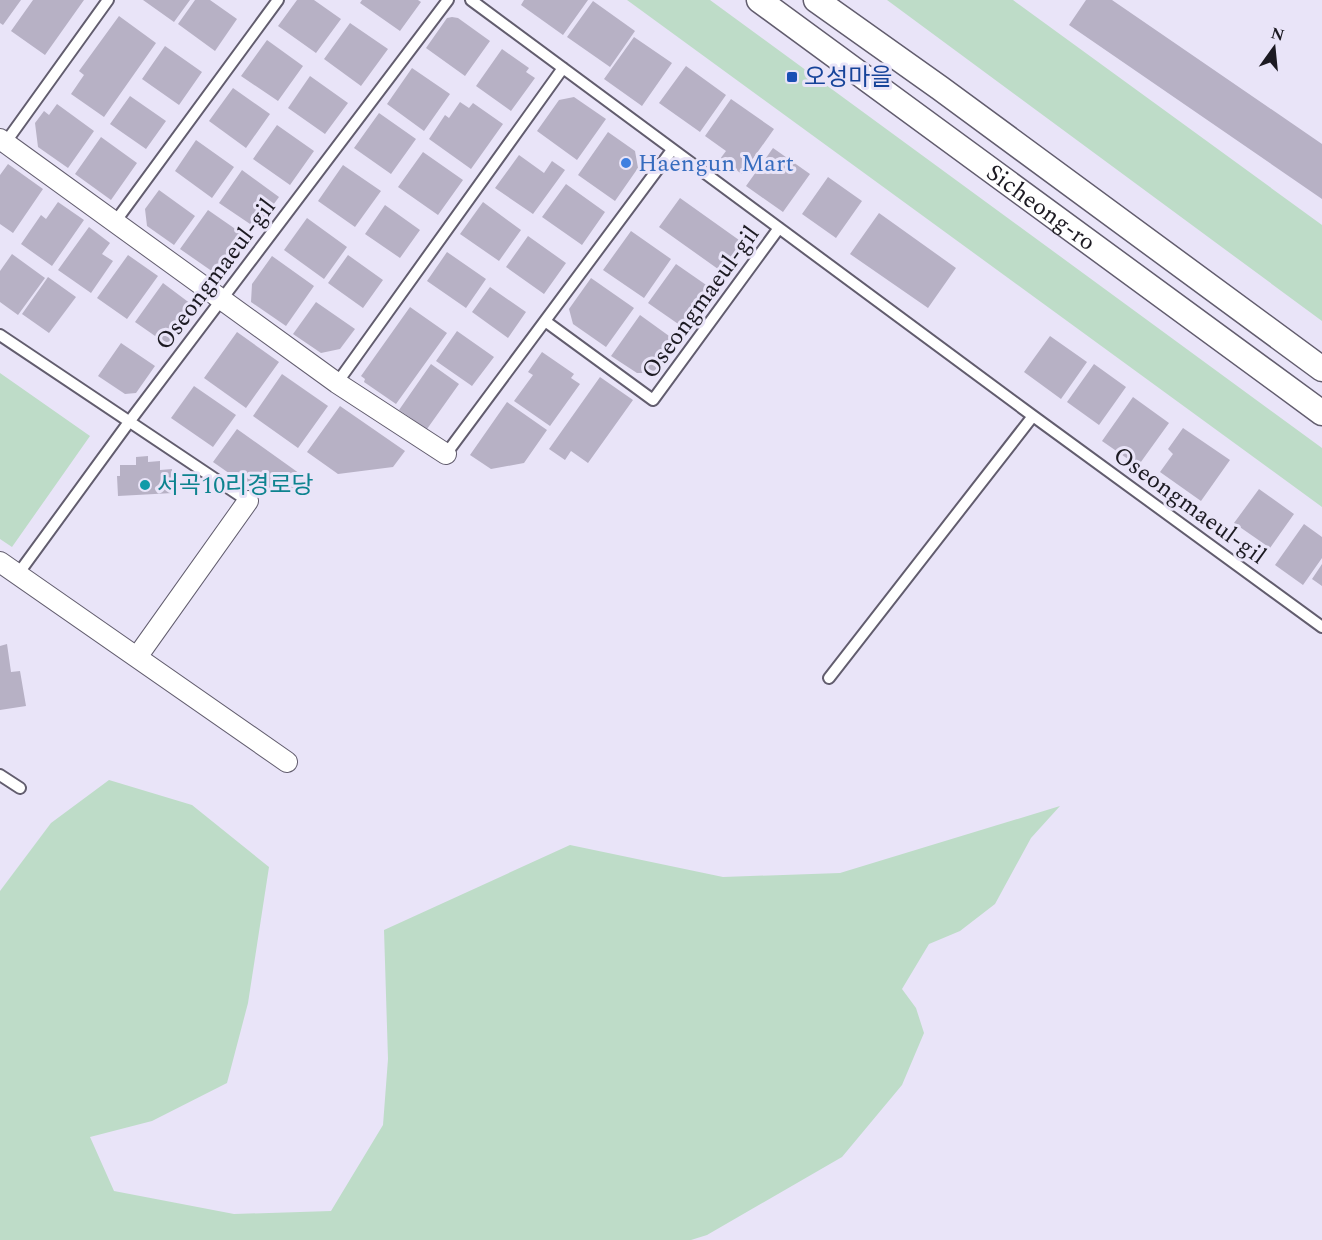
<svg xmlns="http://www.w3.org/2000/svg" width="1322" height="1240" viewBox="0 0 1322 1240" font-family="Spectral,'Noto Sans KR',serif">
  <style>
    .green { fill: #bedcc8 }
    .building { fill: #b7b1c5 }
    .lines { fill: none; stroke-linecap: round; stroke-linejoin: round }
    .service-casing { stroke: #625d6e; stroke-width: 14 }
    .minor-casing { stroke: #625d6e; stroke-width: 22 }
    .tertiary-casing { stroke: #625d6e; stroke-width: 27 }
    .service { stroke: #fff; stroke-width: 10 }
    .minor { stroke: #fff; stroke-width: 20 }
    .tertiary { stroke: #fff; stroke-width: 24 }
    .transit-dot { fill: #1a4fb4; stroke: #e9e4f8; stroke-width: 2 }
    .shop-dot { fill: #3f7fe0; stroke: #e9e4f8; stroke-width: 2 }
    .culture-dot { fill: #0f9aa8; stroke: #e9e4f8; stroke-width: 2 }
    .labels { text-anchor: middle; stroke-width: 6; stroke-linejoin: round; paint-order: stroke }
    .transit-label { font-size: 24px; fill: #164399; stroke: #e9e4f8; text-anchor: start }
    .shop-label { font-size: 24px; fill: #366cbe; stroke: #e9e4f8; text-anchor: start }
    .street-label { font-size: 24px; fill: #1c1a22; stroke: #e9e4f8 }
    .culture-label { font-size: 24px; fill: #0d838f; stroke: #e9e4f8; text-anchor: start }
  </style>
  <rect width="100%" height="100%" fill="#e9e4f8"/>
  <!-- green -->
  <path class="green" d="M627,0h83l612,448v59z
    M887,0h126l309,225v96z
    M0,373l90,63 -78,111 -12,-8z
    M109,780l83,25 77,62 -21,136 -21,80 -75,38 -62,16 24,54 120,23 97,-3 52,-86 5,-66 -4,-129 186,-85 153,32 117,-4 220,-67 -29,32 -36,66 -35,27 -31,13 -27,45 14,19 8,25 -22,52 -60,72 -135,78 -16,5h-691v-349l51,-68z"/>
  <!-- building -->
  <path class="building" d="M0,0h21l-18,25 -3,-2z
    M33,0h51l-39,55 -34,-24z
    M143,0h47l-16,22z
    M195,0h15l27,19 -22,32 -37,-27z
    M297,0h17l27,19 -25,34 -38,-27z
    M362,0h56l3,2 -21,29 -40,-28z
    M524,0h64l-25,35 -42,-30z
    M1086,0h26l210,144v55l-253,-174z
    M593,1l42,30 -25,36 -43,-30z
    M119,16l37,27 -52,74 -33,-23 13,-19 -5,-4z
    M452,17l6,1 32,23 -25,35 -39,-28 21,-30z
    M350,23l38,26 -27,37 -37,-27z
    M634,37l38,26 -30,43 -38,-27z
    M267,40l36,26 -25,35 -37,-25z
    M165,46l37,26 -23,33 -37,-26z
    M502,49l27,19 -3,4 9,6 -24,33 -35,-25z
    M686,66l40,29 -26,37 -41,-29z
    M412,68l38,26 -26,37 -37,-27z
    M310,76l38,27 -23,31 -37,-26z
    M233,88l37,26 -24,34 -37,-27z
    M130,96l36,25 -20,28 -36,-25z
    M574,97l32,22 -29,41 -40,-29 22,-31z
    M731,99l43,30 -32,45 -22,-15 6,-8 -21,-15z
    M460,102l9,6 4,-5 30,21 -32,45 -42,-30 16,-24 4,3z
    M57,104l37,27 -26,37 -30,-21 -3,-24 9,-12 5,4z
    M379,113l37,26 -25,35 -37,-26z
    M277,125l37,26 -24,34 -37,-26z
    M608,132l27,19 3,17 -23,33 -37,-26z
    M101,137l36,26 -26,37 -36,-26z
    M196,140l38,27 -22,31 -37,-27z
    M773,148l37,26 -27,38 -37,-26z
    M423,152l40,28 -25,35 -40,-28z
    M519,155l25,18 8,-12 13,9 -32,44 -38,-26z
    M8,164l35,25 -30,44 -13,-9v-49z
    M343,165l38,26 -26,36 -37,-26z
    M242,170l37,27 -23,31 -37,-25z
    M828,177l34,24 -26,37 -34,-24z
    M566,184l39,28 -23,33 -40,-28z
    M159,190l36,26 -21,29 -27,-19 -2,-17z
    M680,198l66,47 -21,29 -66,-47z
    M58,202l26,18 -32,46 -31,-22 20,-29 5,4z
    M483,202l38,28 -22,31 -39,-27z
    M385,205l35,25 -20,28 -35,-24z
    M208,210l36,25 -28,39 -36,-25z
    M879,213l77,55 -28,40 -78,-54z
    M307,218l40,29 -23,32 -40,-29z
    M89,227l21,16 -8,11 11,7 -22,32 -33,-23z
    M631,231l40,28 -27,39 -41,-28z
    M528,236l38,27 -22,31 -38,-27z
    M447,252l39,27 -20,29 -39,-27z
    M12,254l33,24 -27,37 -18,-13v-31z
    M128,255l30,21 -31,43 -30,-21z
    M348,255l35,25 -20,28 -35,-25z
    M272,256l42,30 -28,40 -35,-24 1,-18z
    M676,264l36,25 -28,39 -36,-25z
    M48,277l28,20 -27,36 -27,-19z
    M591,278l43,30 -28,39 -33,-23 -4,-15z
    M163,283l32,24 -27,38 -33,-23z
    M490,287l36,25 -18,26 -36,-26z
    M316,302l39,27 -15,20 -19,4 -28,-19z
    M410,307l37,26 -51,71 -32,-22 1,-3 -4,-3z
    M640,315l36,26 -23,32h-16l-26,-17z
    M457,331l37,26 -22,29 -36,-25z
    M237,332l42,30 -33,46 -42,-30z
    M1050,336l37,26 -26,37 -37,-27z
    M121,343l34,23 -19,27 -11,1 -27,-18z
    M542,352l32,22 -3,4 9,6 -30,42 -36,-25 19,-26 -5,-3z
    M431,364l28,20 -32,45 -28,-19z
    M1094,364l32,23 -27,38 -32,-23z
    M282,374l46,32 -30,42 -45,-32z
    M600,377l33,23 -45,63 -17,-12 -6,9 -16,-11z
    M194,386l42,29 -23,32 -42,-29z
    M1133,397l36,26 -31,43 -36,-25z
    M507,402l40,28 -23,33 -33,6 -21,-14z
    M340,406l65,45 -12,16 -55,7 -31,-22z
    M1183,428l47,32 -29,41 -41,-29 13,-18 -5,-5z
    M237,429l73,52 -4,6 -50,5 -43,-30z
    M148,456v6l12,-1v9l12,-1 1,24 -55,3 -1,-20h3v-11h16v-8z
    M1259,489l35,25 -24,34 -36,-25z
    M1304,524l18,13v21l-19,27 -28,-20z
    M1322,564v22l-10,-7z
    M7,644l4,28 9,-1 6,35 -26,4v-64z"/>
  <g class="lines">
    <defs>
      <path id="service" d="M471,0l562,416 289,211
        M3,146l105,-146
        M115,222l163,-222
        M545,321l108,79 126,-172
        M0,335l248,166
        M337,383l226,-315
        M446,454l226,-304
        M18,574l111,-152 319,-422
        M829,678l204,-262
        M0,775l20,13"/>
      <path id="minor" d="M0,139l337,244 109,71
        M0,562l287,200
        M137,657l111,-156"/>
      <g id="tertiary">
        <path id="s1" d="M759,0l563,413"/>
        <path d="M816,0l124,88 382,281"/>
      </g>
    </defs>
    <!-- service casing -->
    <use href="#service" class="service-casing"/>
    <!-- minor casing -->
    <use href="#minor" class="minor-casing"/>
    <!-- tertiary casing -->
    <use href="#tertiary" class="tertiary-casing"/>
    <!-- service -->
    <use href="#service" class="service"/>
    <!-- minor -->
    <use href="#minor" class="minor"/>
    <!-- tertiary -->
    <use href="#tertiary" class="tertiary"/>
  </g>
  <!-- markers -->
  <rect class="transit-dot" x="786" y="71" width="12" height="12" rx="3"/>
  <circle class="shop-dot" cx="626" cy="163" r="6"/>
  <circle class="culture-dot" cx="145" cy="485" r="6"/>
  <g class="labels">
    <!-- transit labels -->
    <g class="transit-label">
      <text x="804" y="85">오성마을</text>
    </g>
    <!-- shop labels -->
    <g class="shop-label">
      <text x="638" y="171">Haengun Mart</text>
    </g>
    <!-- street labels -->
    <g class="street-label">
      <text dy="8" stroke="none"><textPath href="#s1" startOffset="350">Sicheong-ro</textPath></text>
      <text transform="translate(215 274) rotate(-53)" y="8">Oseongmaeul-gil</text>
      <text transform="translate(700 302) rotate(-54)" y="8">Oseongmaeul-gil</text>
      <text transform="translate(1190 505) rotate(36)" y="8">Oseongmaeul-gil</text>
    </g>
    <!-- culture labels -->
    <g class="culture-label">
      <text x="157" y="493">서곡10리경로당</text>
    </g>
  </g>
  <!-- north arrow -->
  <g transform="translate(1274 48) rotate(15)" stroke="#e9e4f8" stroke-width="4.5" paint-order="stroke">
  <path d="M0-4.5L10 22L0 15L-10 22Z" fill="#1c1a22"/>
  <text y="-9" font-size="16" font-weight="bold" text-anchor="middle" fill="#1c1a22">N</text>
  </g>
</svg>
